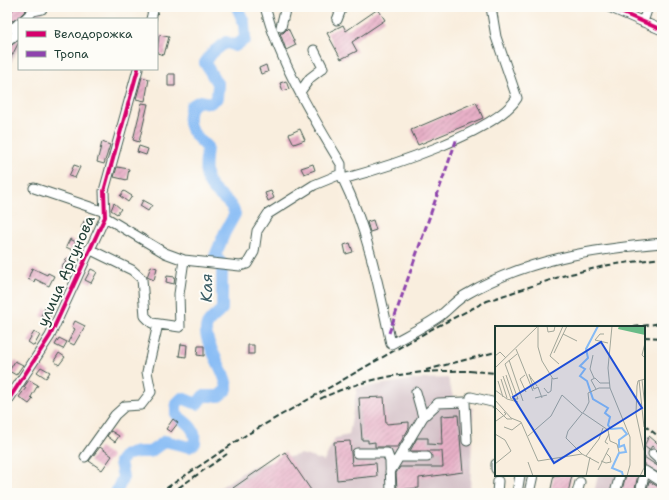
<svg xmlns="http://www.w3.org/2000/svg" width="669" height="500" viewBox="0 0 669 500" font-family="'Shantell Sans',sans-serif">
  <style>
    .industrial { fill: #d2bdc5 }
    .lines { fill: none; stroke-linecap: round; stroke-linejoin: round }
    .river { stroke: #86bbf5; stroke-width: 12 }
    .building { fill: url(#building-hatch) }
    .minor-casing { stroke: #40584e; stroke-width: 11 }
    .minor { stroke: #fff; stroke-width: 9 }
    .rail { stroke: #1f3d34; stroke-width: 2; stroke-dasharray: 6 3; stroke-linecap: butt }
    .quiet { stroke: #8e44ad; stroke-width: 3; stroke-dasharray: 6 3; stroke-linecap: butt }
    .cycleway-casing { stroke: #fdfcf7; stroke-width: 6 }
    .cycleway { stroke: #d6006c; stroke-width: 4 }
    .labels { text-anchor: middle; stroke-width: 4; stroke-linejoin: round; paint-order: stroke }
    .street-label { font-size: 15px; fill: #1f3d34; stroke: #fdfcf7 }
    .water-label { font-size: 16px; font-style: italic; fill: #395c64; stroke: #fdfcf7 }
    .inset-river { fill: none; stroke: #86bbf5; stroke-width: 2 }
    .inset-road { fill: none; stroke: #a2a79a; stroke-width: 1 }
    .view { fill: #1d4ed8; fill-opacity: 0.15; stroke: #1d4ed8; stroke-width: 2 }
    .inset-edge { fill: none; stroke: #1f3d34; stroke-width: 2 }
  </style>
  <defs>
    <pattern id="building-hatch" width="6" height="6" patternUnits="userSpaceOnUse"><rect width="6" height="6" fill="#e8b0c8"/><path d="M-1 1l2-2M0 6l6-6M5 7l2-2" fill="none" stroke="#bb90a3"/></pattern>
  </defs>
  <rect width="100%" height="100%" fill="#fdfcf7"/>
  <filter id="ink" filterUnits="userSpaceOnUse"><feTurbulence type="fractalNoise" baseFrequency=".025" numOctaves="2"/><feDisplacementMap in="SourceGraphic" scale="8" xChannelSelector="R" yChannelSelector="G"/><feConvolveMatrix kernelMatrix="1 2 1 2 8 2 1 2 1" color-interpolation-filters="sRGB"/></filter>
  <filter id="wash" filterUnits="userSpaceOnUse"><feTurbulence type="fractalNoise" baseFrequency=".012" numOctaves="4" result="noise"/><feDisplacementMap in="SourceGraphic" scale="16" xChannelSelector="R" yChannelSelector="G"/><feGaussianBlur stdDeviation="0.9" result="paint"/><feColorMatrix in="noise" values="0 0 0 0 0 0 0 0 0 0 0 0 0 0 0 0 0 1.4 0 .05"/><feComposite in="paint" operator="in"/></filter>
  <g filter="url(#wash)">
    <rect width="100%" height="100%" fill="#f9eede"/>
    <!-- industrial -->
    <path class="industrial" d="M7,7h38l-6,12h-20v28l-12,23z
      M448,378l5,19 20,12 -3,84h-258l39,-26 50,-13 23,7 11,-23 14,-3 8,-47 61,-9z
      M644,433l18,14v46h-68l4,-18h46z"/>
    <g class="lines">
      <!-- river -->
      <path class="river" d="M116,493l7,-16 -3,-15 5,-7 13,-3h12l15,-11 24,6 6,-4c1,-15 -8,-20 -19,-28v-11l6,-6 15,6 6,-8h16l8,-7c0,-18 -27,-50 -20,-64 3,-6 11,-11 15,-16v-45l-7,-8 10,-24 10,-18c-4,-14 -17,-17 -25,-29 -7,-11 -4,-25 -3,-38 -14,-13 -23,-21 -16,-41l9,-5 10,2 7,-5 1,-13 -13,-22 7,-10 14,-11 9,4 10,-7 -1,-16 -7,-16"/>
    </g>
    <g id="blocks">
      <!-- building -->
      <path class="building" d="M14,7h15l-10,10 -6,4 -5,-3z
        M378,9l7,11 -33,22 5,9 -16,8 -14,-26 16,-8 3,6z
        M288,28l8,17 -10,5 -6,-17h3z
        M159,35l10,2 -5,18 -7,-2z
        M17,41l2,1 -12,23v-13l2,-5z
        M266,65l2,7 -7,2 -2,-6z
        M168,74h7v12h-7z
        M142,77l7,2 -4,22 -9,-2z
        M286,81l3,8 -6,2 -3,-8z
        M476,102l7,16 -65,27 -7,-15z
        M142,103l6,1 -9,38 -6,-2z
        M300,129l5,11 -11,4 -5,-10z
        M102,142l8,3 -6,19 -7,-2z
        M139,146l9,3 -2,6 -9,-3z
        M313,164l2,6 -11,4 -3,-6z
        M74,165l6,2 -5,11 -6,-2z
        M117,167l12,2 -2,11 -13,-3z
        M124,191l8,5 -4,6 -8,-6z
        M271,191l3,7 -6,3 -3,-8z
        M143,200l9,5 -4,6 -8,-5z
        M114,203l7,6 -4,5 -6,-4z
        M373,220l3,10 -6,2 -3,-10z
        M84,221l6,2 -3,7 -6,-2z
        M70,239l6,3 -4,8 -6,-3z
        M350,243l3,9 -7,2 -2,-9z
        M67,258l6,3 -6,11 -6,-3z
        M151,266l6,2 -3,12 -7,-3z
        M32,268l15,7 1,-2 6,3 -5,10 -14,-7 -1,3 -6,-3z
        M91,269l6,3 -6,11 -6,-3z
        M167,276l8,1 -1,7 -8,-2z
        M45,308l7,4 -4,7 -7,-3z
        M75,321l10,5 -11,19 -6,-3 7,-13 -3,-2z
        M34,332l6,3 -6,11 -6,-4z
        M59,338l8,4 -4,7 -8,-4z
        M181,344l6,1 -1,12 -7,-1z
        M248,345h6v9h-6z
        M198,346h6v10l-7,-1z
        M59,353l6,4 -6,8 -5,-4z
        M15,361l8,4 -7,10 -7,-4z
        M41,367l9,5 -4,6 -9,-6z
        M29,380l9,5 -7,12 2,2 -4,5 -10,-7 7,-9 -2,-1z
        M384,397l2,27 23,-2v6l-4,7h-2v3l-5,9h-23v-5l-7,1v-3h-6l-3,-42z
        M458,415l5,57 -44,6v10l-22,2 -1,-17 4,-6h43l-1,-16h-32l7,-13h11v6l14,1 -1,-29z
        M173,419l5,4 -7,9 -5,-3z
        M111,431l8,5 -4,6 -8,-6z
        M649,436l13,11v7l-10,-8 -3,4 -5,-4z
        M350,441l2,24 24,-2 1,13 -40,4 -3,-38z
        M100,447l12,9 -10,14 -13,-9z
        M285,452l28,41h-77l-3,-5z
        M644,457l18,12v6l-18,-10z
        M554,475h18l-4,18h-18z
        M626,475h12l-4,18h-13z
        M649,481l11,7 -1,5h-13z"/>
    </g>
  </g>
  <g filter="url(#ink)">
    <use href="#blocks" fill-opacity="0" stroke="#40584e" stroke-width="1"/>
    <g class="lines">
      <defs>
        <path id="minor" d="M265,7c15,56 46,107 76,157v10
          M609,7l53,23
          M25,19l8,-8 9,-2 1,-2
          M151,19l3,-12
          M337,20l5,-13
          M643,22l5,-15
          M281,27l4,-17 5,-3
          M7,28l8,-1 4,-4
          M7,42l12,-10
          M300,92l10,-14 13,-10 -9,-18
          M343,179c25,51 36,109 48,165 16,-9 35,-18 50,-29 9,-7 16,-16 26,-21 59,-35 128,-45 195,-51
          M34,188l71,24
          M105,217l60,36 19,7 56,6 7,-2 7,-12 3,-21 11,-17 46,-29 27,-11 2,5c41,-11 152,-46 174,-81l-21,-61 -5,-30
          M89,249l43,21 10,9 3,37 7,7 28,4 -1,-33 5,-34
          M416,392l7,25
          M471,397l25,6
          M7,402l43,-66 55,-119 -1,-26 34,-122
          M357,453h30l3,8 1,32
          M653,454l9,8
          M85,457l30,-42 10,-9 16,-1 10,-13 -4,-20 11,-48
          M399,457h28
          M496,464v5
          M390,472l33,-55 15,-14 27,-1 2,39
          M497,493l1,-12
          M517,493l3,-18
          M529,493l4,-18
          M577,493l3,-11
          M615,493l5,-18
          M640,493l5,-22 17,11"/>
      </defs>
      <!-- minor casing -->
      <use href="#minor" class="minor-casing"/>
      <!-- minor -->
      <use href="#minor" class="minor"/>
      <!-- rail -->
      <path class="rail" d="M634,327l28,-4
        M644,337l18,1
        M426,370l70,-18
        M320,399c53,-26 118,-32 176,-26
        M644,425l18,14
        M159,493l87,-58 186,-106 55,-28 75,-25 47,-11 53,-7
        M171,493l56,-39"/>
      <!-- quiet -->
      <path class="quiet" d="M389,333l68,-195"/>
      <defs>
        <path id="cycleway" d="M609,7l53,23
          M7,402l43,-66 55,-119 -1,-26 34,-122"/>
      </defs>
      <!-- cycleway casing -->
      <use href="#cycleway" class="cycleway-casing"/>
      <!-- cycleway -->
      <use href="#cycleway" class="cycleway"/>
    </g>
  </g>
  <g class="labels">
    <!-- street labels -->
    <g class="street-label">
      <text transform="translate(66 271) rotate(-66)" y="5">улица Аргунова</text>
    </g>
    <!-- water labels -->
    <g class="water-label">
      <text transform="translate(206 288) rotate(-89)" y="6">Кая</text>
    </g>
  </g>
  <!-- overview -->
  <g transform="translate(495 326)">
    <rect width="150" height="150" fill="#f9eede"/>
    <path d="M124,0h26v9l-27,-6z" fill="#69bb87"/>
    <path class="inset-river" d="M103,0l-12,23 2,9 -8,8 5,3 -5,7 7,5 6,18 15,9 -3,5 5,4 -2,8 3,4 11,-1 5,6 -8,6v7l5,-2 2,7 -7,1 -7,15 10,4 1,4"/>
    <path class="inset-road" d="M43,0v21l4,14 11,18 5,-1M52,0l1,6 6,-1 1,-5M117,0l-4,42 2,20 20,49v28l-3,11M68,8l14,7M109,8h-4l-5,6 13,3M150,17l-3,12 3,3M21,23l17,42M59,27l13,-27M98,29l-3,14 4,9M0,30l5,-4 6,6M14,34l14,41M64,38l-9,-8 13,-30M0,42l43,-42M34,48l5,15 4,-2 4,11M11,49l8,24h4l-13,-35 12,-10M30,49l-5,4 6,13M34,49l8,11M8,50l8,23h3M6,53l6,19M144,54l5,47M147,54l3,27M3,55l5,16M49,62l4,5 3,-2 1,-13M101,63l-5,-9 4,-2 5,5h10M0,64l12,9 11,3M40,72l12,-3M0,74l16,18 10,4 17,39 44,-7 17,9M0,81l12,12h5M88,87l25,17 2,11 7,3 2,8M1,95l10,-7 -2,-2M9,101l8,3 9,-7M0,108l10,6 6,11 -16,13M33,110l23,-20 11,-21 20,18M113,118l-3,-2 4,-8M87,128l-16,-16 2,-7 17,-21 4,-8 -1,-9 11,-5h11M91,130l13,-17 4,-11M106,135l5,2 5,-1 -1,-5 -4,-4M33,136l5,14M103,144l11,-22M91,150l4,-19M145,150l4,-8v-17l-8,-37 1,-28 1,-5 7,-2"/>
    <path class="view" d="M106,16l41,66 -88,55 -41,-66z"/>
    <rect width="150" height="150" class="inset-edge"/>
  </g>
  <!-- margin -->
  <rect width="669" height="500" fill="none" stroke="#fdfcf7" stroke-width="24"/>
  <!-- legend -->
  <rect x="18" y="18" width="140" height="52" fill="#fdfcf7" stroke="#a4b0a9"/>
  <rect x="26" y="31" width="20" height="6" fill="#d6006c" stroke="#a4b0a9"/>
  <text x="54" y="38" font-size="12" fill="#1f3d34">Велодорожка</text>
  <rect x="26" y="51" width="20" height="6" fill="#8e44ad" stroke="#a4b0a9"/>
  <text x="54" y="58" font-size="12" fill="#1f3d34">Тропа</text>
</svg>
